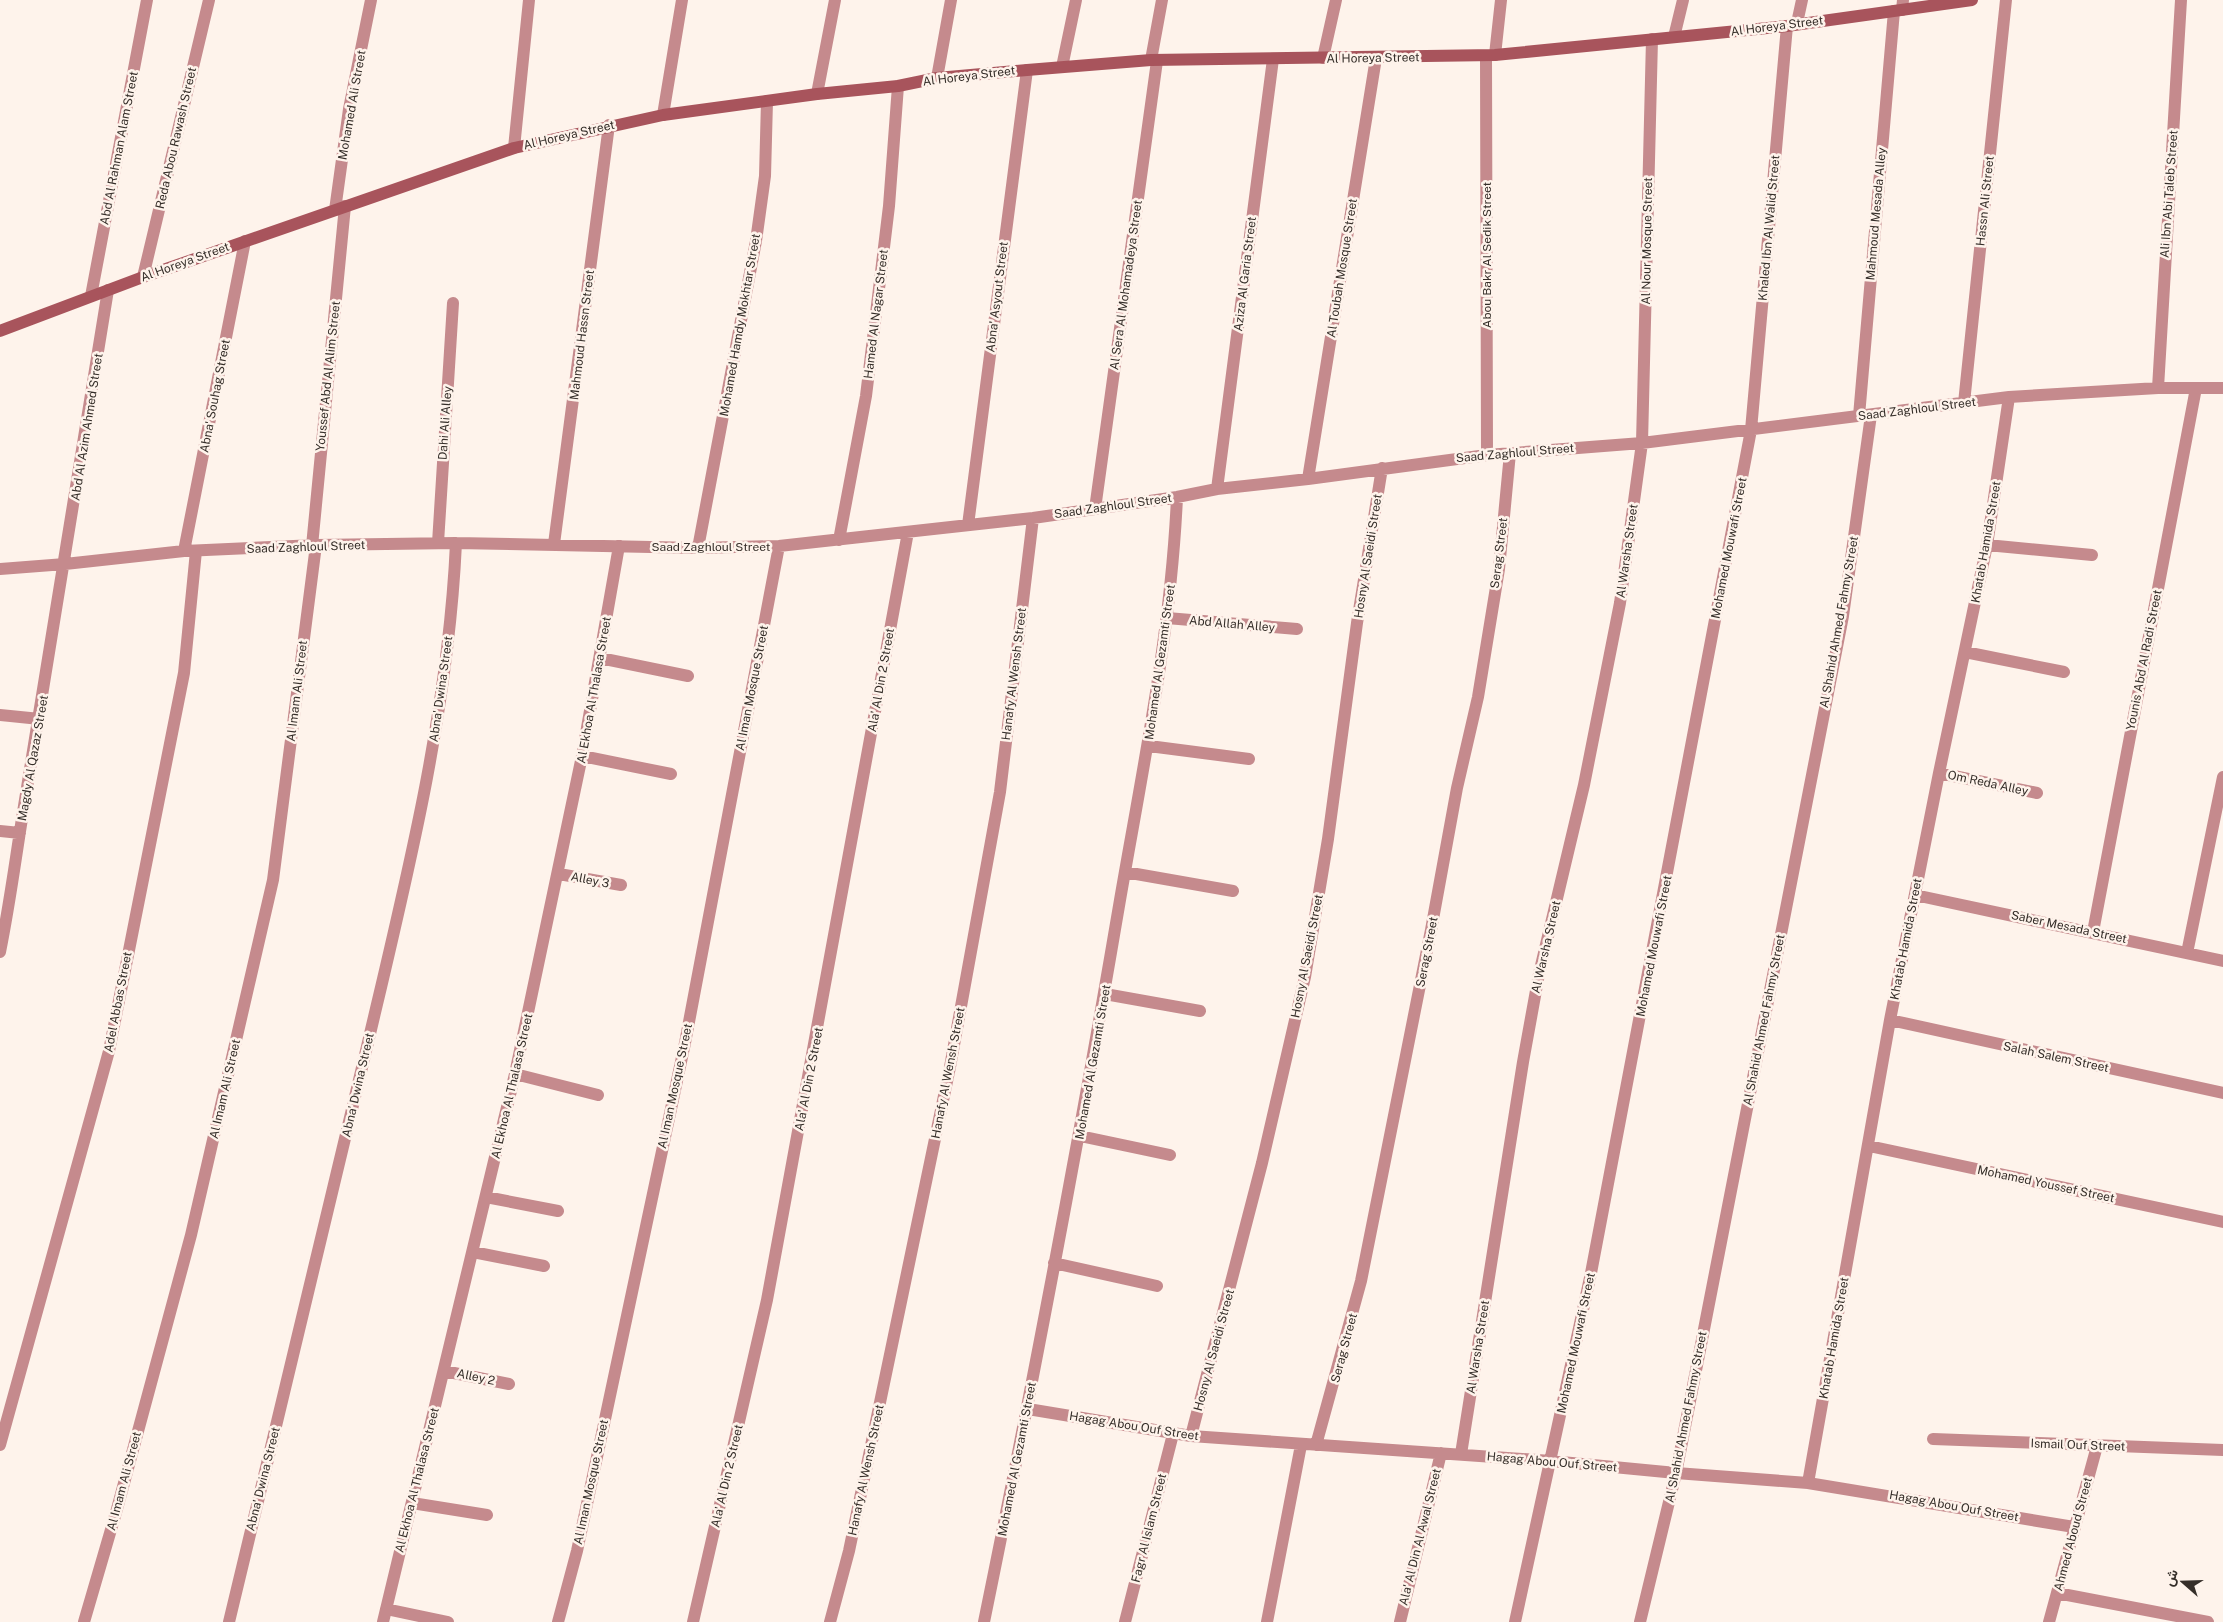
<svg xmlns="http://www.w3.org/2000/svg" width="2223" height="1622" viewBox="0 0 2223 1622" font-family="'Public Sans',Vazirmatn,sans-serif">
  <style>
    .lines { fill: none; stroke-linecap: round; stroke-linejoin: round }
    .street { stroke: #c58a8d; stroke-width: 12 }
    .secondary { stroke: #a8545c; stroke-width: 12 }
    .labels { text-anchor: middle; stroke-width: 5; stroke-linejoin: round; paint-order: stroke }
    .street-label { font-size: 12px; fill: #352e29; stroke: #fef3eb }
  </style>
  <rect width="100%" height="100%" fill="#fef3eb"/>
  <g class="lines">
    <!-- street -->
    <path class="street" d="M1902,10l1,-10
      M1797,23l5,-23
      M1674,37l9,-37
      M1495,55l6,-55
      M1486,56l1,399
      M1323,58l13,-58
      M1151,60l11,-60
      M1062,67l14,-67
      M937,78l14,-78
      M817,94l18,-94
      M663,115l19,-115
      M514,148l15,-148
      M335,210l14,-101 22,-109
      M143,277l66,-277
      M91,296l56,-296
      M2158,388l23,-388
      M1964,403l42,-403
      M1859,416l35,-405
      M1308,479l68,-421
      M1217,489l56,-430
      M1095,509l62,-448
      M968,525l59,-455
      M839,540l27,-144 23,-190 9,-120
      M438,543l15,-240
      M554,544l55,-419
      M1987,545l105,10
      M312,546l33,-340
      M698,548l58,-307 9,-65 2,-75
      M184,551l61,-310
      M0,569l65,-5 119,-13 132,-6 140,-2 242,5 81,-2 254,-28 144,-21 40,-8 91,-10 179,-24 155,-12 367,-46 149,-9h65
      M1167,618l130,11
      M1965,652l99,20
      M600,658l88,18
      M0,715l40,4
      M1149,746l100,13
      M582,756l89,18
      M1939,773l98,20
      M0,831l20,2
      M1125,872l108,19
      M559,874l62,11
      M1915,895l308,66
      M2093,932l103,-544
      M0,952c10,-49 16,-97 24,-146 29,-172 57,-344 84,-516
      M2187,953l36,-176
      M1105,994l95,17
      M1890,1020l333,73
      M515,1074l83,21
      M1080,1136l90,19
      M1869,1146l354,76
      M486,1197l72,14
      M473,1252l71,14
      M1054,1263l103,23
      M444,1371l65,13
      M1028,1409l163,27 360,25 125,12 132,10 266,44
      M1191,1436l71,-273 43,-186 23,-138 29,-216 25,-155
      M1933,1439l290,11
      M0,1445l109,-394 75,-378 12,-122
      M1316,1445l45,-164 70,-351 26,-142 21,-91 21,-128 11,-116
      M1461,1454l62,-392 16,-88 45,-189 36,-182 22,-160 10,-404
      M1808,1483l82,-463 49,-247 48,-228 22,-148
      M412,1503l75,12
      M2057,1593l151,29
      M386,1609l62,13
      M84,1622l33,-113 74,-274 82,-355 43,-335
      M229,1622c45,-189 91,-378 136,-567 40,-170 83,-337 91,-512
      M383,1622l132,-548 67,-318 37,-210
      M558,1622l19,-71 108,-508 94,-497
      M693,1622l74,-322 141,-768
      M830,1622l19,-71 101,-484 50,-275 33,-274
      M984,1622c49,-240 95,-480 136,-722 23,-133 51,-267 57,-403
      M1125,1622l48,-188
      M1267,1622l34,-177
      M1400,1622l41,-169
      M1515,1622l76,-349 160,-843 36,-404
      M1640,1622l36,-149 167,-857 28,-201
      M2049,1622l48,-176"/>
    <!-- secondary -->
    <path class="secondary" d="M0,331l143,-54 371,-129 149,-33 154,-21 81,-8 39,-8 90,-8 124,-10 344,-5 292,-29 185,-26"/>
  </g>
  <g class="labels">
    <!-- street labels -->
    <g class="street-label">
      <text transform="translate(1777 26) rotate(-7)" y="4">Al Horeya Street</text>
      <text transform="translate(1373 58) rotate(-1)" y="4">Al Horeya Street</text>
      <text transform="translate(969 76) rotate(-7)" y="4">Al Horeya Street</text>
      <text transform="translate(352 105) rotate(-80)" y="4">Mohamed Ali Street</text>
      <text transform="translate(569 135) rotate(-13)" y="4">Al Horeya Street</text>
      <text transform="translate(176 138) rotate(-77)" y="4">Reda Abou Rawash Street</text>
      <text transform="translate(119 148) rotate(-79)" y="4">Abd Al Rahman Alam Street</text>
      <text transform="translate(2169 194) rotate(-86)" y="4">Ali Ibn Abi Taleb Street</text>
      <text transform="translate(1985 201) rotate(-84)" y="4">Hassn Ali Street</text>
      <text transform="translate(1876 214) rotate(-85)" y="4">Mahmoud Mesada Alley</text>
      <text transform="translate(1769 228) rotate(-85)" y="4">Khaled Ibn Al Walid Street</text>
      <text transform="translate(1647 241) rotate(-89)" y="4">Al Nour Mosque Street</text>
      <text transform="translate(1487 255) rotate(-90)" y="4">Abou Bakr Al Sedik Street</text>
      <text transform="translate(185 262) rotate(-20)" y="4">Al Horeya Street</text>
      <text transform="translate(1342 268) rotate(-81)" y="4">Al Toubah Mosque Street</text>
      <text transform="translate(1245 274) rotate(-83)" y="4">Aziza Al Garia Street</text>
      <text transform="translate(1126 285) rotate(-82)" y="4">Al Sera Al Mohamadeya Street</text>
      <text transform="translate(997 297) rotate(-83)" y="4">Abna' Asyout Street</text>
      <text transform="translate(876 314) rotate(-83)" y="4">Hamed Al Nagar Street</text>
      <text transform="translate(740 325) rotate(-80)" y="4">Mohamed Hamdy Mokhtar Street</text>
      <text transform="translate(582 335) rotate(-83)" y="4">Mahmoud Hassn Street</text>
      <text transform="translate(328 376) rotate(-84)" y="4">Youssef Abd Al Alim Street</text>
      <text transform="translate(215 396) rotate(-79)" y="4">Abna' Souhag Street</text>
      <text transform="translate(1917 409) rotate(-7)" y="4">Saad Zaghloul Street</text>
      <text transform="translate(445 423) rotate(-86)" y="4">Dahi Ali Alley</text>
      <text transform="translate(87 427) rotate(-81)" y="4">Abd Al Azim Ahmed Street</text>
      <text transform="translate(1515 453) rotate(-5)" y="4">Saad Zaghloul Street</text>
      <text transform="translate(1113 506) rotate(-8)" y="4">Saad Zaghloul Street</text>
      <text transform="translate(1986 542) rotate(-80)" y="4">Khatab Hamida Street</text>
      <text transform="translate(306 547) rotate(-2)" y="4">Saad Zaghloul Street</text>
      <text x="711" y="551">Saad Zaghloul Street</text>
      <text transform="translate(1729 548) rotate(-79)" y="4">Mohamed Mouwafi Street</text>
      <text transform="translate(1627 551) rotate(-82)" y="4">Al Warsha Street</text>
      <text transform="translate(1499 553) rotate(-83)" y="4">Serag Street</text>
      <text transform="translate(1368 556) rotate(-81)" y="4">Hosny Al Saeidi Street</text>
      <text transform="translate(1839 622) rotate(-80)" y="4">Al Shahid Ahmed Fahmy Street</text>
      <text transform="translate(1232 624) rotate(5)" y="4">Abd Allah Alley</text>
      <text transform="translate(2144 660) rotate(-79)" y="4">Younis Abd Al Radi Street</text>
      <text transform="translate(1160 662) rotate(-82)" y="4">Mohamed Al Gezamti Street</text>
      <text transform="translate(1014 674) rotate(-83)" y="4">Hanafy Al Wensh Street</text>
      <text transform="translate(881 680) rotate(-80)" y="4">Ala' Al Din 2 Street</text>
      <text transform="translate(752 688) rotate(-79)" y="4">Al Iman Mosque Street</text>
      <text transform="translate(441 689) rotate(-82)" y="4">Abna' Dwina Street</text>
      <text transform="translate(594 690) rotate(-80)" y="4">Al Ekhoa Al Thalasa Street</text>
      <text transform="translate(297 691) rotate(-83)" y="4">Al Imam Ali Street</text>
      <text transform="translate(33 758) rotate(-80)" y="4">Magdy Al Qazaz Street</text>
      <text transform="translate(1988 783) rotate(12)" y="4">Om Reda Alley</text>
      <text transform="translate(590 880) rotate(11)" y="4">Alley 3</text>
      <text transform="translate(2069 927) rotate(12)" y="4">Saber Mesada Street</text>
      <text transform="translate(1906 939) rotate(-79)" y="4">Khatab Hamida Street</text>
      <text transform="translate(1654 946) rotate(-79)" y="4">Mohamed Mouwafi Street</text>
      <text transform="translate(1546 947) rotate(-77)" y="4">Al Warsha Street</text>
      <text transform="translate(1427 952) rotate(-79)" y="4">Serag Street</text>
      <text transform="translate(1307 956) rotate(-79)" y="4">Hosny Al Saeidi Street</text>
      <text transform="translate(118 1002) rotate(-79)" y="4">Adel Abbas Street</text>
      <text transform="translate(1764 1020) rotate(-79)" y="4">Al Shahid Ahmed Fahmy Street</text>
      <text transform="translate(2056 1057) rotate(12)" y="4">Salah Salem Street</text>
      <text transform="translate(1093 1062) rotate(-80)" y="4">Mohamed Al Gezamti Street</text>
      <text transform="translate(948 1073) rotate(-79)" y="4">Hanafy Al Wensh Street</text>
      <text transform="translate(809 1079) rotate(-79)" y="4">Ala' Al Din 2 Street</text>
      <text transform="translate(358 1085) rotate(-77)" y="4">Abna' Dwina Street</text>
      <text transform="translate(512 1086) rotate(-77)" y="4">Al Ekhoa Al Thalasa Street</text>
      <text transform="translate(675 1086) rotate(-78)" y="4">Al Iman Mosque Street</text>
      <text transform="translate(225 1089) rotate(-77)" y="4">Al Imam Ali Street</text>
      <text transform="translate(2046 1184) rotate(12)" y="4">Mohamed Youssef Street</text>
      <text transform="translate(1834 1338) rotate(-80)" y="4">Khatab Hamida Street</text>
      <text transform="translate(1576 1343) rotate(-78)" y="4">Mohamed Mouwafi Street</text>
      <text transform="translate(1478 1347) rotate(-81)" y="4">Al Warsha Street</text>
      <text transform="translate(1344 1348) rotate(-75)" y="4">Serag Street</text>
      <text transform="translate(1214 1350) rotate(-75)" y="4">Hosny Al Saeidi Street</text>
      <text transform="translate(476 1377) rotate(12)" y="4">Alley 2</text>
      <text transform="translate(1686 1417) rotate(-79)" y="4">Al Shahid Ahmed Fahmy Street</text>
      <text transform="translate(1134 1426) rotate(9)" y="4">Hagag Abou Ouf Street</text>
      <text transform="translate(2078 1445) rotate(2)" y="4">Ismail Ouf Street</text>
      <text transform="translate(1017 1459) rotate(-79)" y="4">Mohamed Al Gezamti Street</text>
      <text transform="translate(1552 1462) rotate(5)" y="4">Hagag Abou Ouf Street</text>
      <text transform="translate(866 1470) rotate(-78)" y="4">Hanafy Al Wensh Street</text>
      <text transform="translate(727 1476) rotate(-77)" y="4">Ala' Al Din 2 Street</text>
      <text transform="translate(263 1479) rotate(-76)" y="4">Abna' Dwina Street</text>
      <text transform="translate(417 1480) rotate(-76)" y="4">Al Ekhoa Al Thalasa Street</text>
      <text transform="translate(124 1481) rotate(-75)" y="4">Al Imam Ali Street</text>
      <text transform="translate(591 1482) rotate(-78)" y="4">Al Iman Mosque Street</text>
      <text transform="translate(1954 1506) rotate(10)" y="4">Hagag Abou Ouf Street</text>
      <text transform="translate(1149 1528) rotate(-76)" y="4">Fagr Al Islam Street</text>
      <text transform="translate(2073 1534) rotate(-75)" y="4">Ahmed Aboud Street</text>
      <text transform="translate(1420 1537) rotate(-76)" y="4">Ala' Al Din Al Awal Street</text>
    </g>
  </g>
  <!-- north arrow -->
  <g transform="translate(2183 1582) rotate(290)" stroke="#fef3eb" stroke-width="4" paint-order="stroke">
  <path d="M0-4L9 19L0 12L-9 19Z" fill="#352e29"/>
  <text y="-8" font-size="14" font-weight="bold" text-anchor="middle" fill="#352e29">ش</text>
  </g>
</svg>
